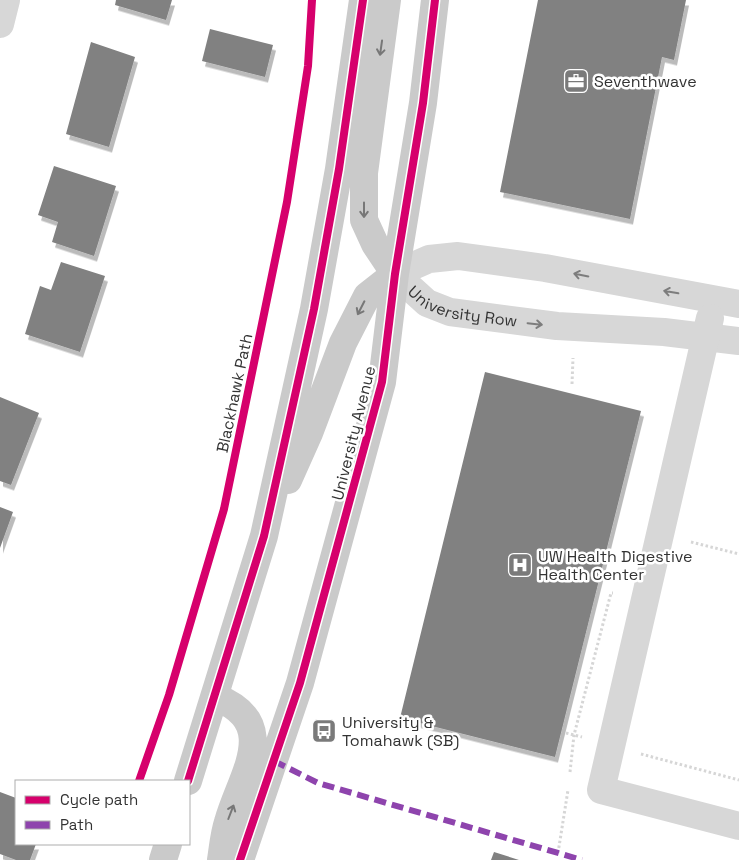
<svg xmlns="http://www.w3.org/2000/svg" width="739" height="860" viewBox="0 0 739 860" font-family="'Space Grotesk',sans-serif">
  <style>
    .building { fill: #818181; filter: url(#shadow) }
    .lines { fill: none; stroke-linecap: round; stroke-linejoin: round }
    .path { stroke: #d6d6d6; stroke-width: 3; stroke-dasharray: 2.5 2.5; stroke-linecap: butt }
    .minor { stroke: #d7d7d7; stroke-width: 28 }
    .major { stroke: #cacaca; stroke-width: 28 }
    .quiet { stroke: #8e44ad; stroke-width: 6; stroke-dasharray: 12 6; stroke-linecap: butt }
    .cycleway-casing { stroke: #fff; stroke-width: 11 }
    .cycleway { stroke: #d6006c; stroke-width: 8 }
    .oneway { stroke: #777 }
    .oneway2 { stroke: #7d7d7d }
    .labels { text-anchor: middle; stroke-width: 5; stroke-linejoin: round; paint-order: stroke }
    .poi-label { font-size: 16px; fill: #333; stroke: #fff; text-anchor: start }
    .street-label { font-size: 16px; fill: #333; stroke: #fff }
  </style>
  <defs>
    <filter id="shadow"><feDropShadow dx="3" dy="5.5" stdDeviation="0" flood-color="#0004"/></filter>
  </defs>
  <rect width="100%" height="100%" fill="#fff"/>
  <!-- building -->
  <path class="building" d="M116,0h56l-6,20 -51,-15z
    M538,0h148l-12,60 -12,-3 -32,162 -130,-27z
    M210,29l63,16 -8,32 -63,-16z
    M91,42l44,15 -26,90 -43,-13z
    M54,166l62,20 -22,70 -42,-14 6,-20 -20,-7z
    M61,262l44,14 -25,76 -55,-18 15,-48 11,4z
    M485,372l156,39 -86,346 -155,-39z
    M0,397l39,16 -28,72 -11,-4z
    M0,507l13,5 -13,36z
    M0,792l16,6v46h20l-6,16h-14l-16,-6z
    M494,852l25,8h-28z"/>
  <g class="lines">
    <!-- path -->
    <path class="path" d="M572,384l1,-26
      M691,542l48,12
      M566,733l16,4
      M641,754l98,26
      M570,772l4,-37 37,-142h2
      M558,853l10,-63"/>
    <!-- minor -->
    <g class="minor">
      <path d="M0,24l6,-24"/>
      <path id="s1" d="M739,304l-194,-36 -87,-12 -29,3 -34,15 32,29 23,9 107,14 107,6 75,9"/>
      <path d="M710,318l-109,472 138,36"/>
    </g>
    <!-- major -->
    <path class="major" d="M387,0l-23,173v47l11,24 20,30
      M288,480l21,-47 34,-90 24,-47 28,-22
      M215,697c68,26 26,78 13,125 -4,12 -5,25 -7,38
      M188,781l76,-245 50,-227 25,-140 24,-169
      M163,860l5,-16
      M240,860l60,-177 82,-301 13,-108 28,-171 12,-103"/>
    <!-- quiet -->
    <path class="quiet" d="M274,761l44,22 264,77"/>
    <defs>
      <path id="cycleway" d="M139,781l30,-86 55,-186 63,-307 21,-136 4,-66
        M188,781l76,-245 50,-227 25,-140 24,-169
        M240,860l60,-177 82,-301 13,-108 28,-171 12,-103"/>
    </defs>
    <!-- cycleway casing -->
    <use href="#cycleway" class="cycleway-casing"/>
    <!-- cycleway -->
    <use href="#cycleway" class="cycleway"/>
  </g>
  <!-- one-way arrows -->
  <defs><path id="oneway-shaft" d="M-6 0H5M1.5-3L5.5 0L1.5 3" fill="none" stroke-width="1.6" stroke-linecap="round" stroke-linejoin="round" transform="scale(1.25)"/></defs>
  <g class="oneway">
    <use href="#oneway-shaft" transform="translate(381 48) rotate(98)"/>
    <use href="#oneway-shaft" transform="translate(364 210) rotate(90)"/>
    <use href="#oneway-shaft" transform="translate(361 308) rotate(117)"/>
    <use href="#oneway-shaft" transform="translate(231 812) rotate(-69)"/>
  </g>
  <g class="oneway2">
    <use href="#oneway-shaft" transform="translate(581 275) rotate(-169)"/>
    <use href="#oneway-shaft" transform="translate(671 292) rotate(-170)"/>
    <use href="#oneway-shaft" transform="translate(535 324) rotate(6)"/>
  </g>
  <!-- icons -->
  <defs>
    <symbol id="office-square" viewBox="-11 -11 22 22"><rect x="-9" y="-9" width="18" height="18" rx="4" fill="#7a7a7a" stroke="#fff"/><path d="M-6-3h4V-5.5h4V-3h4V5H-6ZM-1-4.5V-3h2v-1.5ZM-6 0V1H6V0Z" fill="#fff"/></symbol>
    <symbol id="hospital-square" viewBox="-11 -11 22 22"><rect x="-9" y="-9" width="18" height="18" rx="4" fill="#7a7a7a" stroke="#fff"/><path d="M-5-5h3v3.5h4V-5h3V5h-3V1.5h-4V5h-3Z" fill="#fff"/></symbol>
    <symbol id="bus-square" viewBox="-11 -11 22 22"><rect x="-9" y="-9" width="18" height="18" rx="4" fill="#7a7a7a" stroke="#fff"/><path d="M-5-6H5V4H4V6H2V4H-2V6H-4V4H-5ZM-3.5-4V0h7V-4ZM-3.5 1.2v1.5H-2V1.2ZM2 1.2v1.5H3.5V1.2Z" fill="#fff"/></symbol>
  </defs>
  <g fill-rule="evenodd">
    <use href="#office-square" x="562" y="67" width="28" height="28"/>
    <use href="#hospital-square" x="506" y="551" width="28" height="28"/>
    <use href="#bus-square" x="310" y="717" width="28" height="28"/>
  </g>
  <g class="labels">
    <!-- poi labels -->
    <g class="poi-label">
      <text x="594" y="87">Seventhwave</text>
      <text x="538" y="562">UW Health Digestive<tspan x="538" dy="18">Health Center</tspan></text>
      <text x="342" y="728">University &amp;<tspan x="342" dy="18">Tomahawk (SB)</tspan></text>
    </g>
    <!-- street labels -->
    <g class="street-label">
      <text dy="6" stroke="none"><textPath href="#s1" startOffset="430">University Row</textPath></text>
      <text transform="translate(234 393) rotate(-78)" y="6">Blackhawk Path</text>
      <text transform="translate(353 433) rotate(-76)" y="6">University Avenue</text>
    </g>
  </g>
  <!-- legend -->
  <rect x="15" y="780" width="175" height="65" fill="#ffffff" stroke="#adadad"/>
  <rect x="25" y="796" width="25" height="8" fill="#d6006c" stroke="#adadad"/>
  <text x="60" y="805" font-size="15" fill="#333333">Cycle path</text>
  <rect x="25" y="821" width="25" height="8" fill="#8e44ad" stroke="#adadad"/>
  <text x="60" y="830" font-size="15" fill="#333333">Path</text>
</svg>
